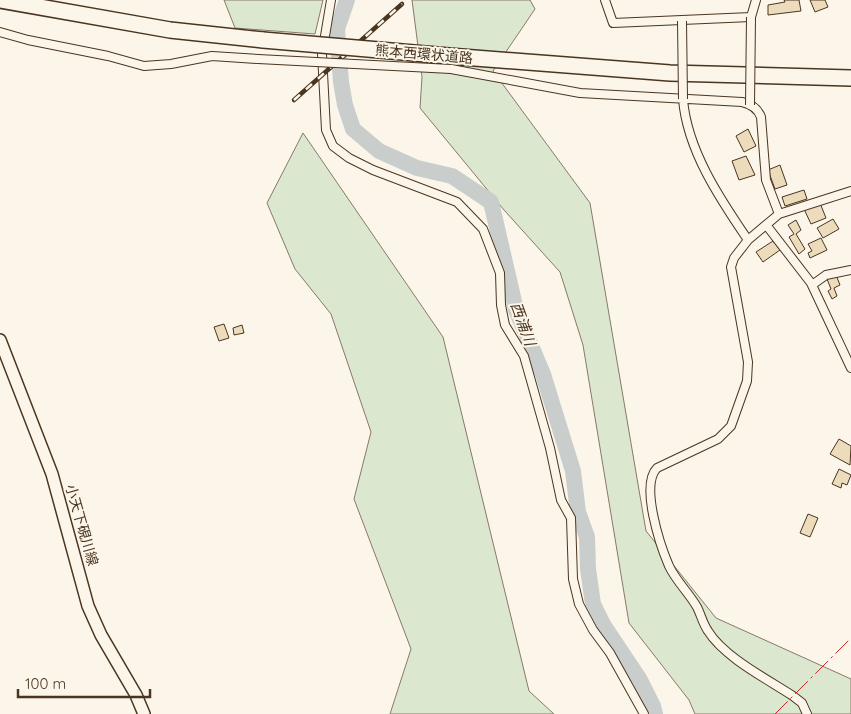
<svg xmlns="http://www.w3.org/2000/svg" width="851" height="714" viewBox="0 0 851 714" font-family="Quicksand,'Noto Sans JP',sans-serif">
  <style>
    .green { fill: #dce7d0; stroke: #887966 }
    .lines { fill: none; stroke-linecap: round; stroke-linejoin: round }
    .river { stroke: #c9cecd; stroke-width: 16 }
    .building { fill: #ecdcbc; stroke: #4a3520 }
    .minor-casing { stroke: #4a3520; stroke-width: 10 }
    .secondary-casing { stroke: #4a3520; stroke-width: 14 }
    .motorway-casing { stroke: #4a3520; stroke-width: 18 }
    .minor { stroke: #fbf6e9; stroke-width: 8 }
    .secondary { stroke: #fbf6e9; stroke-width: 11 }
    .motorway { stroke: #fbf6e9; stroke-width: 15 }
    .rail-casing { stroke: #4a3520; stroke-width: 4.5 }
    .rail { stroke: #fbf6e9; stroke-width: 2.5; stroke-dasharray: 8; stroke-linecap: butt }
    .minor-bridge-casing { stroke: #4a3520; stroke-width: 10; stroke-linecap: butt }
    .motorway-bridge-casing { stroke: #4a3520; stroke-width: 18; stroke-linecap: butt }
    .minor-bridge { stroke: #fbf6e9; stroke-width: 8 }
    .motorway-bridge { stroke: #fbf6e9; stroke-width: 15 }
    .power { stroke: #c62828; stroke-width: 1; stroke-dasharray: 18 4 2.5 4; stroke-linecap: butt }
    .labels { text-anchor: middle; stroke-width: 4; stroke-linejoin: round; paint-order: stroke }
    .street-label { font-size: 14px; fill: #4a3520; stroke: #fbf6e9 }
    .water-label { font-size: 15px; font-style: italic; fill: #4a3520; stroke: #fbf6e9 }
  </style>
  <rect width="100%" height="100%" fill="#fbf6e9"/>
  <!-- green -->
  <path class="green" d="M224,0h99l-8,34 -80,-6z
    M412,0h118l5,9 -42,62 97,132 56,328 70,87 135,61v35h-156l-6,-14 -60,-77 -46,-278 -23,-73 -56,-62 -84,-102 2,-31z
    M303,133l140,204 86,354 25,23h-164l21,-65 -57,-150 17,-67 -40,-118 -36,-45 -28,-66z"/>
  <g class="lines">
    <!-- river -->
    <path class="river" d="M347,0l-10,29 4,53 4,23 8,24 26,22 38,17 35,8 39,26 25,108 27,64 30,97 5,41 9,25 1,32 5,35 11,22 36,54 13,26 2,8"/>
  </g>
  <!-- building -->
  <path class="building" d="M784,0h15l2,11 -33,4v-10l17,-3z
    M810,0h15l3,7 -13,5z
    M748,129l8,17 -12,6 -8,-16z
    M746,156l9,19 -16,5 -7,-19z
    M780,165l7,20 -12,4 -7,-19z
    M804,190l3,9 -22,7 -3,-9z
    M820,203l6,15 -15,6 -7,-15z
    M833,219l6,10 -16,9 -6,-10z
    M796,220l5,10 -5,4 9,15 -6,5 -10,-17 5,-3 -6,-9z
    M821,238l6,12 -17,8 -2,-5 4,-2 -4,-7z
    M773,241l7,9 -17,12 -7,-10z
    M836,275l4,10 -6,3 3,8 -5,3 -4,-8 3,-2 -4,-10z
    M224,324l5,14 -10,3 -5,-14z
    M242,325l2,8 -10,2 -1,-7z
    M839,439l12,7 -1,19 -20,-11z
    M839,469l12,6 -4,10 -5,-2 -1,5 -9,-4z
    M808,514l10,4 -8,19 -10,-4z"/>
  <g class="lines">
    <defs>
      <path id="minor" d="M331,0l-9,54 4,76 7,16 16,12 24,12 84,32 26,27 17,44 1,32 4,20 19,31 26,92 11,52 10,18 2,61 6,25 14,26 17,23 34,61
        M605,0l8,23 138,-6 5,-17
        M0,32l28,8 80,16 36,10 27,-2 41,-8 46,3
        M451,69l129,24 162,9c9,2 16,7 19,15l5,63 13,34
        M683,99c4,51 37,100 65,141
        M767,226l44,57 40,85
        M812,285l14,-10 25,-5
        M807,714l-5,-11 -9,-7c-26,-17 -69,-39 -85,-65 -5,-7 -7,-16 -11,-24 -8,-14 -21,-26 -28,-41 -9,-21 -29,-81 -12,-98l61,-29 13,-13 16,-45 1,-19 -17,-95 3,-9 14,-18 31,-26 72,-23"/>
      <path id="secondary" d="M0,340l52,134 36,132 13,29 35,60 8,19"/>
      <path id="motorway" d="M0,0l170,30 93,10
        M449,56l221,17 181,5"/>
    </defs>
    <!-- minor casing -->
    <use href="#minor" class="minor-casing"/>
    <!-- secondary casing -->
    <use href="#secondary" class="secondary-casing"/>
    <!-- motorway casing -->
    <use href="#motorway" class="motorway-casing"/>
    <!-- minor -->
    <use href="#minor" class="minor"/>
    <!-- secondary -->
    <use href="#secondary" class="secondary"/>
    <!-- motorway -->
    <use href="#motorway" class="motorway"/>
    <defs>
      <path id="rail" d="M294,100l108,-96"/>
    </defs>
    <!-- rail casing -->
    <use href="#rail" class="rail-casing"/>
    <!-- rail -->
    <use href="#rail" class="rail"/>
    <defs>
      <path id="minor-bridge" d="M682,21l1,78
        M258,59l193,10
        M750,105l1,-88"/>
      <path id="motorway-bridge" d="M263,40l186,16"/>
    </defs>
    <!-- minor-bridge casing -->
    <use href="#minor-bridge" class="minor-bridge-casing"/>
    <!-- motorway-bridge casing -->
    <use href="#motorway-bridge" class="motorway-bridge-casing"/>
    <!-- minor-bridge -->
    <use href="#minor-bridge" class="minor-bridge"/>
    <!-- motorway-bridge -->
    <use href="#motorway-bridge" class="motorway-bridge"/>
    <!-- power -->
    <path class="power" d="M775,714l76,-76"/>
  </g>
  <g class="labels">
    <!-- street labels -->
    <g class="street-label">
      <text transform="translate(424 54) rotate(5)" y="5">熊本西環状道路</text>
      <text transform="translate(82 525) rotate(74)" y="5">小天下硯川線</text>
    </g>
    <!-- water labels -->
    <g class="water-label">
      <text transform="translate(523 324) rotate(70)" y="5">西浦川</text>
    </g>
  </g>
  <!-- scale -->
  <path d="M18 689v8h132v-8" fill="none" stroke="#4a3520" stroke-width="2.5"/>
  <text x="25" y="689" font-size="15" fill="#4a3520" stroke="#fbf6e9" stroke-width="4" paint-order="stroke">100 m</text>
</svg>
